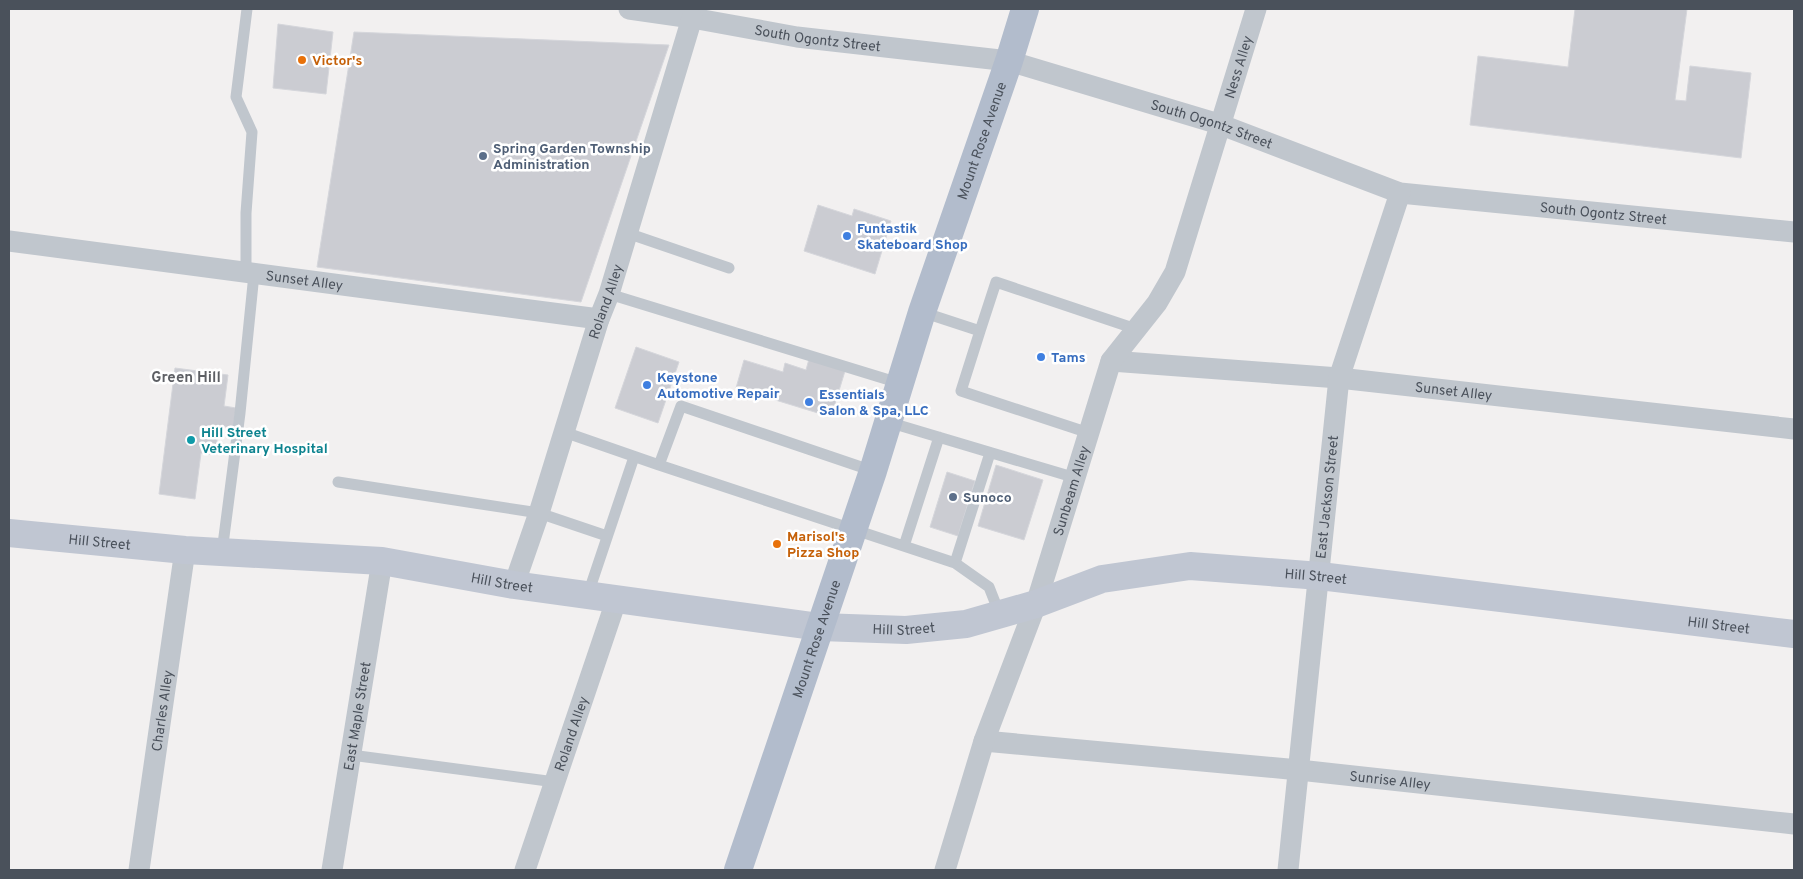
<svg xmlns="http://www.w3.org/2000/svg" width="1803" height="879" viewBox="0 0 1803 879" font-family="Overpass,sans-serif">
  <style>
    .building { fill: #cbccd2; stroke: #d5d6db }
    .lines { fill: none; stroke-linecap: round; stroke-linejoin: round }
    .lane { stroke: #c0c6cd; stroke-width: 11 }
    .street { stroke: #c0c6cd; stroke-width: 21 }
    .secondary { stroke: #c0c6d2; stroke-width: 28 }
    .primary { stroke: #b2bccc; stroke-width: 28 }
    .food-dot { fill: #e8710a; stroke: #fff; stroke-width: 2 }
    .service-dot { fill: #5c6f8a; stroke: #fff; stroke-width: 2 }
    .shop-dot { fill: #3f7fe0; stroke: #fff; stroke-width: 2 }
    .culture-dot { fill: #0f9aa8; stroke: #fff; stroke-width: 2 }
    .labels { text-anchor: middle; stroke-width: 5; stroke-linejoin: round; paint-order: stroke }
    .street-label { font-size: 14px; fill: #4a515b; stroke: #fff }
    .food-label { font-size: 14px; font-weight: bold; fill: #c56008; stroke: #fff; text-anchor: start }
    .service-label { font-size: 14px; font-weight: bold; fill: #4e5e75; stroke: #fff; text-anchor: start }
    .shop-label { font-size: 14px; font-weight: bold; fill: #366cbe; stroke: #fff; text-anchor: start }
    .culture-label { font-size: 14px; font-weight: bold; fill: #0d838f; stroke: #fff; text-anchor: start }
    .neighbourhood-label { font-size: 15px; font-weight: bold; fill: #5d5f64; stroke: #fff }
  </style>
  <rect width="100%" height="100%" fill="#f2f0f0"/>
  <!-- building -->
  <path class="building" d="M1575,9h112l-12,91 11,1 4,-35 61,7 -10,85 -271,-33 8,-69 90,11z
    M278,24l55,8 -7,62 -53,-6z
    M354,32l315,13 -88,257 -264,-35z
    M818,205l34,11 2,-7 37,12 -16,53 -71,-23z
    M636,347l43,15 -21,61 -43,-15z
    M809,359l36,12 -14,46 -95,-29 8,-28 39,12 2,-9 21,7z
    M175,368l53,7 -4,31 12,2 -3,20 -14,-2 -4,29 -14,-2 -6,46 -36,-5z
    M996,465l47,15 -19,60 -46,-14z
    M947,472l28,9 -17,55 -28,-9z"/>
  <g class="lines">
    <!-- lane -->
    <path class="lane" d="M627,233l102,35
      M246,272v-59l6,-81 -16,-35 11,-88
      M609,294l290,89
      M922,312l58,19 -19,60 128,42
      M980,331l16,-49 140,47
      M888,422l188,56
      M564,432l95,33 22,-59 192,65
      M659,465l296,98 34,24 11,28
      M338,482l201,31 68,23
      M904,546l35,-109
      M222,552l18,-139 14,-139
      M955,563l35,-110
      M588,594l46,-137
      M351,755l204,27"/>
    <!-- street -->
    <g class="street">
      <path id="s1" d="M629,9l63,9 105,19 212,24 210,63 181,69 394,39"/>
      <path id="s2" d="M9,241l590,78"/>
      <path id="s3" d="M1111,361l228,17 455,51"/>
      <path id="s4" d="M514,585l25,-72 60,-194 10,-25 83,-276"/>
      <path id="s5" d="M984,741l315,29 495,54"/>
      <path id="s6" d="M139,870l46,-320"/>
      <path id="s7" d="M332,870l50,-309"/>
      <path id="s8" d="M525,870l92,-272"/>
      <path id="s9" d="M945,870l39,-129 52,-137 75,-243 46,-58 18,-31 81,-263"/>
      <path id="s10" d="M1288,870l51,-492 61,-185"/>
    </g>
    <!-- secondary -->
    <path class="secondary" id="s11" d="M9,533l176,17 197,11 132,24 306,42 86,3 60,-6 70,-20 66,-25 88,-13 130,10 474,58"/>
    <!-- primary -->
    <path class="primary" id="s12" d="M738,870l135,-399 49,-159 87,-251 16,-52"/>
  </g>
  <!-- markers -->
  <g class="food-dot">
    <circle cx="302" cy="60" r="5"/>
    <circle cx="777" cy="544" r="5"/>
  </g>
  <g class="service-dot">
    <circle cx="483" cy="156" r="5"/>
    <circle cx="953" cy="497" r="5"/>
  </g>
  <g class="shop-dot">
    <circle cx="847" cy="236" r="5"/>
    <circle cx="1041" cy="357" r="5"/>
    <circle cx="647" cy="385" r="5"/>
    <circle cx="809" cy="402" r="5"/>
  </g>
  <circle class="culture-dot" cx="191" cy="440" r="5"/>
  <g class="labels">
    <!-- street labels -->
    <g class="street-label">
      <text dy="5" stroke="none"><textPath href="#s1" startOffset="191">South Ogontz Street</textPath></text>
      <text dy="5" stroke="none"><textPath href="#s9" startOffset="860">Ness Alley</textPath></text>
      <text dy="5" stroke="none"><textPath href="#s1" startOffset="596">South Ogontz Street</textPath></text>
      <text dy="5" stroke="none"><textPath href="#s12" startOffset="769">Mount Rose Avenue</textPath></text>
      <text dy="5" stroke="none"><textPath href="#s1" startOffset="1001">South Ogontz Street</textPath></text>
      <text dy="5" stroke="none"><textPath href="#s2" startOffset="298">Sunset Alley</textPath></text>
      <text dy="5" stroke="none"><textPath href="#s4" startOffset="298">Roland Alley</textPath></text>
      <text dy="5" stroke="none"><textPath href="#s3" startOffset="344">Sunset Alley</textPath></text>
      <text dy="5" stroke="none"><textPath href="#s9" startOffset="400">Sunbeam Alley</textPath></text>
      <text dy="5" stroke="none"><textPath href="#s10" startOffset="375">East Jackson Street</textPath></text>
      <text dy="5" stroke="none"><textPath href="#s11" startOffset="91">Hill Street</textPath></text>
      <text dy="5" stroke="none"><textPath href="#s11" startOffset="1322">Hill Street</textPath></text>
      <text dy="5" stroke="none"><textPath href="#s11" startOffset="496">Hill Street</textPath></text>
      <text dy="5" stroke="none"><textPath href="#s11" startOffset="1728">Hill Street</textPath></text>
      <text dy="5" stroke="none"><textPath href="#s11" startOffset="901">Hill Street</textPath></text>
      <text dy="5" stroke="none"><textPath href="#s12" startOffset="244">Mount Rose Avenue</textPath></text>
      <text dy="5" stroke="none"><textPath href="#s6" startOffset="161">Charles Alley</textPath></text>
      <text dy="5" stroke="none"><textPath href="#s7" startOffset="156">East Maple Street</textPath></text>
      <text dy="5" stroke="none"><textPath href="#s8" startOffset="144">Roland Alley</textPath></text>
      <text dy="5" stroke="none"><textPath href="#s5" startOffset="408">Sunrise Alley</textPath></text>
    </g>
    <!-- food labels -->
    <g class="food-label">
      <text x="312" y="65">Victor's</text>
      <text x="787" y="541">Marisol's<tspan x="787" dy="16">Pizza Shop</tspan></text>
    </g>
    <!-- service labels -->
    <g class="service-label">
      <text x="493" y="153">Spring Garden Township<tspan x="493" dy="16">Administration</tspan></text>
      <text x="963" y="502">Sunoco</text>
    </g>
    <!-- shop labels -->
    <g class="shop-label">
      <text x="857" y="233">Funtastik<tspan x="857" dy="16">Skateboard Shop</tspan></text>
      <text x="1051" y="362">Tams</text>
      <text x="657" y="382">Keystone<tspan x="657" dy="16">Automotive Repair</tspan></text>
      <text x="819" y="399">Essentials<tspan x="819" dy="16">Salon &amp; Spa, LLC</tspan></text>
    </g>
    <!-- culture labels -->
    <g class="culture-label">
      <text x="201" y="437">Hill Street<tspan x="201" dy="16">Veterinary Hospital</tspan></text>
    </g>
    <!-- neighbourhood labels -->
    <g class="neighbourhood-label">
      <text x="186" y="382">Green Hill</text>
    </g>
  </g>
  <!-- border -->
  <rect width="1803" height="879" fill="none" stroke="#4a515b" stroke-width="20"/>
</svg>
